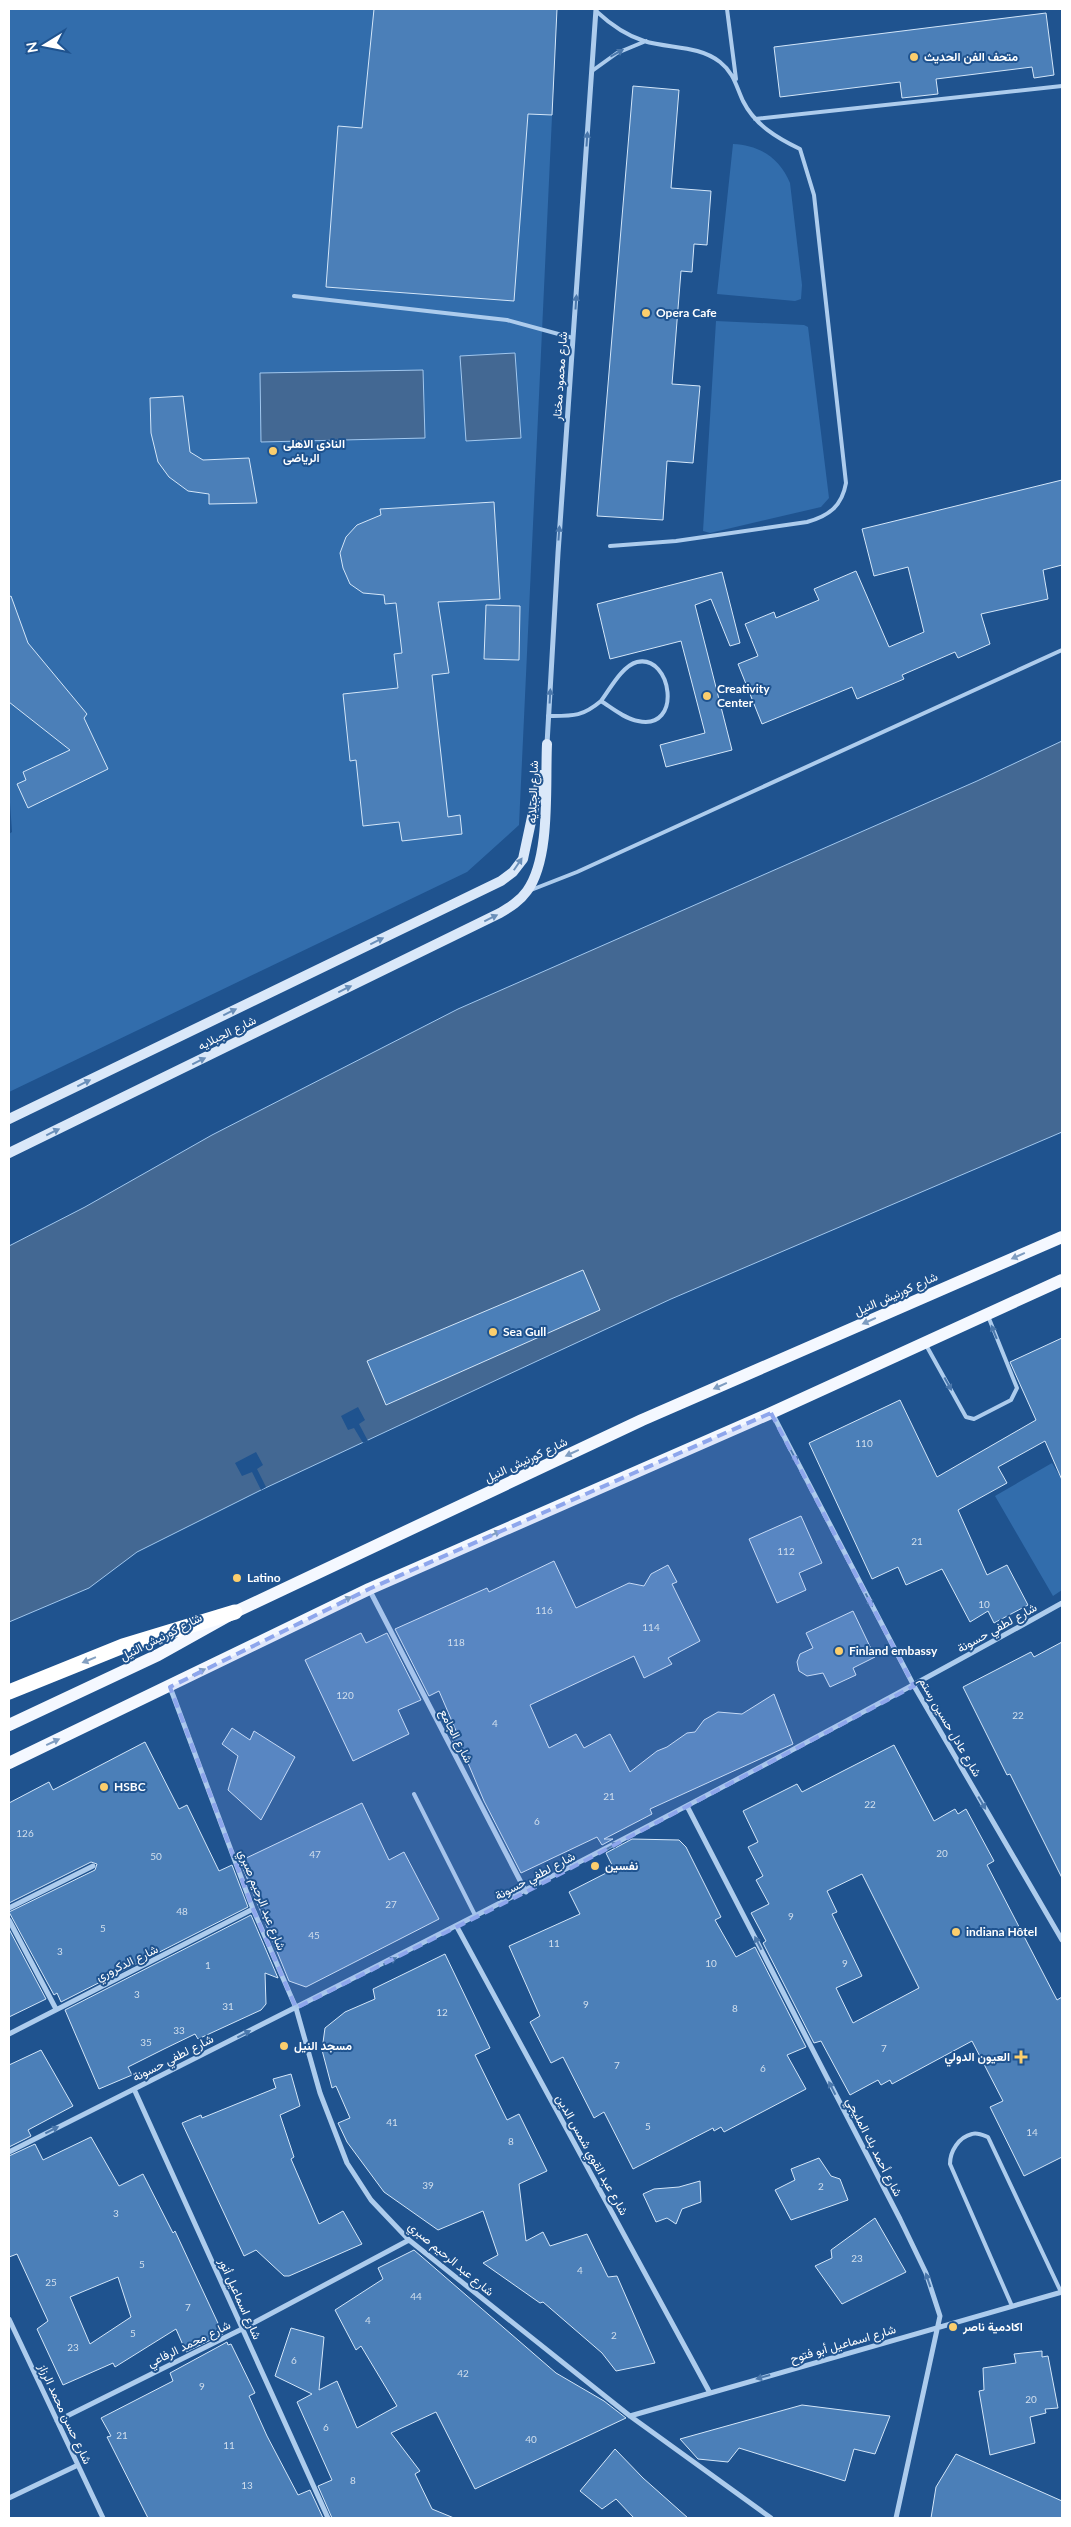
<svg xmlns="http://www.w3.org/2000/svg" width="1071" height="2527" viewBox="0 0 1071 2527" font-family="Lato,Vazirmatn,sans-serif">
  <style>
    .green { fill: #326dac }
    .water { fill: #436893; stroke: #a1c7ee }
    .pier { fill: #1f538f }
    .building { fill: #4b7fb8; stroke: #d3e6f9; fill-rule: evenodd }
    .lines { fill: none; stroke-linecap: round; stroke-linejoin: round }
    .lane { stroke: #adcced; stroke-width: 4 }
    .street { stroke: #adcced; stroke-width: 5 }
    .secondary { stroke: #dae8f9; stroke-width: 10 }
    .primary { stroke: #f4f8ff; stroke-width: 12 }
    .highway { stroke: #fff; stroke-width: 15 }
    .oneway { fill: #4a77ab }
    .oneway2 { fill: #6a8fb9 }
    .oneway3 { fill: #7f9dc1 }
    .oneway4 { fill: #84a0c1 }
    .marked { fill: #8ea6ec; fill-opacity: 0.2; stroke: #8ea6ec; stroke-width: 4; stroke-dasharray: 10 6; stroke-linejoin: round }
    .poi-dot { fill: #fbce6d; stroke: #1f538f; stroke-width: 2 }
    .labels { text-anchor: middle; stroke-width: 4; stroke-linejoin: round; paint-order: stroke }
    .number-label { font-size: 10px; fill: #d2dfed }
    .poi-label { font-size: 12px; font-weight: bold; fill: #fff; stroke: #1f538f; text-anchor: start }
    .street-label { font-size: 12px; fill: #fff; stroke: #1f538f }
  </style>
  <rect width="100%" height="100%" fill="#1f538f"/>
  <!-- green -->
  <path class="green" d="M9,9h548l-38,816 -52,47 -458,220v-258l3,-2 -3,-44z
    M733,144c26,1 47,14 57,39l12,102 -1,14 -6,2 -78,-7z
    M716,321l88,4 4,2 21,171 -8,9 -111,26 -7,-2z
    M1052,1463l10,17v110l-9,6 -58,-100z"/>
  <!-- water -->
  <path class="water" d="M515,353l6,85 -55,3 -6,-85z
    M423,370l2,68 -164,4 -1,-69z
    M1062,741v391l-391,167 -136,63 -274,128 -124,62 -48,36 -80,34v-376l76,-39 127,-72 246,-126 519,-228z"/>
  <!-- pier -->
  <path class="pier" d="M358,1407l7,13 -6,4 9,17 -5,2 -9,-15 -6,2 -7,-14z
    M256,1452l7,13 -6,4 9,18 -5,3 -9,-18 -10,4 -7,-13z"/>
  <!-- building -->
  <path class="building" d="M374,9h183l-5,106 -24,-1 -14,187 -188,-14 12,-161 24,2z
    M1046,13l8,62 -20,3 -2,-11 -96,12 2,15 -36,4 -2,-16 -120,15 -6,-50z
    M633,86l46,4 -8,98 40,3 -4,54 -13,-1 -2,28 -11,-1 -9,113 28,2 -7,77 -26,-2 -4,59 -66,-4z
    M183,396l7,56 13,8 46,-2 8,45 -48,1v-10l-21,-3 -19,-14 -11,-15 -7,-29 -1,-35z
    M1062,480v85l-19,5 5,29 -67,15 9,30 -32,14 -3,-6 -53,23 2,4 -47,20 -5,-12 -90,37 -24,-60 20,-8 -13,-32 29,-12 2,6 43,-18 -5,-11 42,-18 33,76 35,-15 -16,-65 -34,9 -12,-47z
    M494,502l6,97 -62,3 11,71 -17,2 16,142 12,-2 2,19 -60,7 -3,-19 -36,4 -7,-66 -6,1 -7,-67 55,-6 -4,-34 8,-1 -6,-50 -11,1 -1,-9 -21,-2 -13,-9 -7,-16 -3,-15 6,-16 11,-12 24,-10 -1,-6z
    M722,572l18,71 -10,3 -19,-47 -16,6 37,145 -66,17 -6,-22 45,-12 -24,-92 -71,18 -13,-55z
    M11,596l17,47 59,71 -3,4 24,51 -80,39 -11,-24 9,-4 -3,-8 47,-22 -61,-48v-105z
    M486,605l34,1 -1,54 -35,-1z
    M583,1270l17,40 -214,95 -19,-44z
    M1062,1338v142l-17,-39 -47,26 9,16 -49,27 29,65 20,-10 21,40 -34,18 -6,-12 -18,11 -28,-53 -36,16 -8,-18 -26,12 -63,-136 91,-43 37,77 99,-57 -26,-58z
    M801,1516l21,47 -23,10 7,17 -29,13 -28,-64z
    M554,1561l22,47 53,-25 15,3 7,-12 17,-9 9,17 -5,2 28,57 -32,17 4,6 -28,14 -10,-22 -104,49 19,43 27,-14 8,14 26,-14 20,38 27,-21 10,-4 20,-14 8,-1 9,-12 14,-8 24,2 32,-20 19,50 -143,65 2,5 -48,25h9l-11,6 -5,-8 -76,36 -37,-72 -16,-38 -3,1 -15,-28 7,-3 -18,-42 -10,5 -34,-67 92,-41 2,4z
    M853,1611l22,46 -22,11 3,7 -26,12 -7,-14 -16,3 -8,-5 -2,-9 3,-8 13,-6 -7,-15z
    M361,1633l5,10 21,-10 34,67 -23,10 11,24 -56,27 -48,-101z
    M1062,1642v236l-52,-104 -3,1 -44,-88 68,-35 3,5z
    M232,1728l18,12 4,-9 41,26 -34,63 -33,-30 10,-34 -16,-12z
    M145,1742l34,67 8,-4 32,66 13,-6 16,42 -187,95 -4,-9 -3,2 -45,-83 86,-42 2,-6 -6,-2 -82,41v-100l40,-21 4,8z
    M894,1745l40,76 21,-12 3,5 8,-5 28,52 -7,4 70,135 5,-3v160l-38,19 -34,-69 13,-6 -31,-60 -80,43 -2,-4 -9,5 -3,-5 -28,15 -29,-54 -7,2 -51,-100 3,-2 -15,-28 18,-9 -13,-24 7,-4 -15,-29 10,-5 -15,-31 54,-27 5,8zM862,1874l57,114 -66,35 -17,-35 26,-12 -30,-62 5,-2 -10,-21z
    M362,1803l27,57 15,-8 35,67 -133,68 -17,-6 -49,-120z
    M632,1839l47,1 7,7 35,70 -6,3 21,37 19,-10 51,100 -19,8 19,34 -82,43 -3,-5 -7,4 -1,-3 -80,41 -29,-57 -10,6 -31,-61 -12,6 -21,-41 10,-6 -31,-70 71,-32 -11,-22 45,-23 -8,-16z
    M251,1915l27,63 -13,-5 1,31 -5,6 -63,29 -3,-5 -31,15 -36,18 4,8 -33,14 -34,-79z
    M9,1929l37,70 -37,18z
    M445,1954l45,94 -15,7 32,65 12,-6 28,57 -28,13 7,57 17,-9 7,14 37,-12 21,43 9,-1 38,87 -39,8 -14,-18 -59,-51 -3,1 -57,-40 15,-8 -15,-44 -45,19 -54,-38 -37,-50 -9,-19 12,-5 -14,-32 -4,2 -10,-38 3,-22 20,-16 30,-13 -2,-10z
    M41,2050l32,56 -45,24 3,6 -22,11v-82z
    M291,2074l9,32 -20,9 14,42 -3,2 28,65 24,-13 19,33 -73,32h-5l-28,-26 -12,6 -62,-133 19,-8 1,3 74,-30 -3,-9z
    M91,2137l28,49 24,-12 30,59 2,-2 48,103 -37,18 -10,-23 -61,38 -2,-4 -50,22 -26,-56 11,-8 -31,-67 -8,3v-101l26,-12 8,16zM118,2277l13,40 -41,27 -20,-47z
    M819,2158l12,18 9,3 8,21 -57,20 -16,-30 20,-10 -4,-11z
    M700,2181l1,21 -19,7 -6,15 -9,-6 -11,4 -13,-28 11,-5 25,-2z
    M875,2218l31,54 -64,32 -27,-38 17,-8 -1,-8z
    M414,2250l142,123 48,28 22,17 -151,71 -39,-77 -45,21 29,38 -5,3 17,35 22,9h-122l-14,-32 14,-6 -35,-78 15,-8 -37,-18 16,-48 33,9 -5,53 18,-9 20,47 40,-22 -36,-60 -5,4 -21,-40 48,-31 -5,-11z
    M227,2342l1,3 3,-1 24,49 -6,3 18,40 31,59 12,-5 13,28h-175l-41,-81 4,-1 -10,-18 72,-37 -3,-8z
    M1042,2351v6l6,-1 10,52 -13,1 1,4 -16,4 5,26 -45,12 -11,-64 5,-1 -1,-22 33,-5 -2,-9z
    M802,2405l88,11 -15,38 -21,-5 -9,32 -106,-33 -11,14 -30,-3 -18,-20z
    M615,2449l28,29 45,40h-54l-18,-19 -14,10 -22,-18z
    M956,2454l106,47v17h-131l5,-31z"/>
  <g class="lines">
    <!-- lane -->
    <path class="lane" d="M727,9l9,70
      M596,11c14,13 29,24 48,30 26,8 54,4 76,21 14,11 16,24 23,39 12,24 34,37 57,48l14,46 32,288c-4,23 -17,33 -39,39l-131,19 -66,5
      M592,71l25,-18 29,-12
      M755,119l307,-33
      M294,296l213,24 66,18
      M548,716c25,0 34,1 53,-15 11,7 24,18 37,20 45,10 34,-67 -1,-59 -15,4 -27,27 -36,39
      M531,890l46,-18 485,-222
      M926,1345l40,72 8,2 37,-19 6,-12 -29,-72
      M414,1794l62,123
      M1012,2306l-62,-142c0,-13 9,-27 22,-30 5,-2 11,1 16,3l73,155"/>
    <!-- street -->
    <path class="street" d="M547,744l11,-191 38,-544
      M772,1413l142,273 148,254
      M370,1591l156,301
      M170,1687l83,222 43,99 24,85 27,70 24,37 38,40 221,176 141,102
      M687,1806l213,413 26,54 14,43 -44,202
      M9,1908l84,-42
      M9,1920l47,89
      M457,1927l253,466
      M9,2034l244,-125
      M134,2089l194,429
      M9,2152c354,-178 707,-356 1053,-549
      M9,2319l94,199
      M630,2416l432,-124
      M57,2421l185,-92 167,-89
      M9,2498l69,-33"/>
    <!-- secondary -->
    <path class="secondary" d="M9,1119l492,-238 12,-9 10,-13 18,-84
      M9,1153l491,-240c10,-6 20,-12 27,-22 24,-33 18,-105 20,-147"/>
    <!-- primary -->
    <path class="primary" d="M9,1725l149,-70 77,-43 407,-192 420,-183
      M9,1763l360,-174 402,-176 291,-133"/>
    <!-- highway -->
    <path class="highway" d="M9,1692l114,-46 112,-34"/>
  </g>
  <!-- one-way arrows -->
  <defs><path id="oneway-solid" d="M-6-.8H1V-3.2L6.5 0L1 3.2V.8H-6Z" transform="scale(1.25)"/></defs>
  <g class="oneway">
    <use href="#oneway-solid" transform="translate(617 53) rotate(-29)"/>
    <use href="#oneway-solid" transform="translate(587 139) rotate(-86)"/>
    <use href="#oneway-solid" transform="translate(576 302) rotate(-86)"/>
    <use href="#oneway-solid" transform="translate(559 533) rotate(-86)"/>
    <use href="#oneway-solid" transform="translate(550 696) rotate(-87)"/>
    <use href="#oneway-solid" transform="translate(994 1332) rotate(-112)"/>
    <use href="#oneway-solid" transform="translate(948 1384) rotate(61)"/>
    <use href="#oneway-solid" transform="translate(794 1456) rotate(62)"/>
    <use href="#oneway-solid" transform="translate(869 1600) rotate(62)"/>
    <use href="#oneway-solid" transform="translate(982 1803) rotate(60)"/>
    <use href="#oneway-solid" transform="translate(612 1846) rotate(-28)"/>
    <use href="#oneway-solid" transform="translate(758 1943) rotate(-117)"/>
    <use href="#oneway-solid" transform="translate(390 1961) rotate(-27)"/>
    <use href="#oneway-solid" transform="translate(244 2034) rotate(-27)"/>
    <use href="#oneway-solid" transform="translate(832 2088) rotate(-117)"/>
    <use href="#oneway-solid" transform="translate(52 2130) rotate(-27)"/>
    <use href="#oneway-solid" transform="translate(928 2280) rotate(-109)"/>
    <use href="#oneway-solid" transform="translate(763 2377) rotate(164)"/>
  </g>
  <g class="oneway2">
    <use href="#oneway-solid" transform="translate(518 864) rotate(-56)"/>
    <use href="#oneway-solid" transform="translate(491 918) rotate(-26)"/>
    <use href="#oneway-solid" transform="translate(377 941) rotate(-26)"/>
    <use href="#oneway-solid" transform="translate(345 989) rotate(-26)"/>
    <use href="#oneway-solid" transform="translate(230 1012) rotate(-26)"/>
    <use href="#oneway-solid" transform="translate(199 1061) rotate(-26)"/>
    <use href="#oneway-solid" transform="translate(84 1083) rotate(-26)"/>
    <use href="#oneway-solid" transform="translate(53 1132) rotate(-26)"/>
  </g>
  <g class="oneway3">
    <use href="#oneway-solid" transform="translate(1018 1256) rotate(156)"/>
    <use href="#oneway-solid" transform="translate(869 1321) rotate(156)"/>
    <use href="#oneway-solid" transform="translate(720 1386) rotate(156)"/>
    <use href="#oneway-solid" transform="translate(572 1453) rotate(155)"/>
    <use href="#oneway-solid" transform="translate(494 1534) rotate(-24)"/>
    <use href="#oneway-solid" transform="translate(345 1600) rotate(-26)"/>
    <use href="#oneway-solid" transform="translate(199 1672) rotate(-26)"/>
    <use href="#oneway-solid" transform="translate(53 1742) rotate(-25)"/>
  </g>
  <use class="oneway4" href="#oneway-solid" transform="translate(89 1660) rotate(158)"/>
  <!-- marked area -->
  <path class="marked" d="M771,1413l143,273 -388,206 -230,116 -43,-99 -83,-222 199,-98z"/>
  <!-- markers -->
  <g class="poi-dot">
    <circle cx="914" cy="57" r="5"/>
    <circle cx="646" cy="313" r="5"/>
    <circle cx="273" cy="451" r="5"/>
    <circle cx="707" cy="696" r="5"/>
    <circle cx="493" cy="1332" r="5"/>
    <circle cx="237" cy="1578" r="5"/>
    <circle cx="839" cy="1651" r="5"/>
    <circle cx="104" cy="1787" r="5"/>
    <circle cx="595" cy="1866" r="5"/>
    <circle cx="956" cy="1932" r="5"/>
    <circle cx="284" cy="2046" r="5"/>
    <path d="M1018.5 2049.5h5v5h5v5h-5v5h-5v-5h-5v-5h5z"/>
    <circle cx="953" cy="2327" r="5"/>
  </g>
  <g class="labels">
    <!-- number labels -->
    <g class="number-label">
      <text x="864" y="1447">110</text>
      <text x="917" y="1545">21</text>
      <text x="786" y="1555">112</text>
      <text x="984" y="1608">10</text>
      <text x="544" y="1614">116</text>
      <text x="651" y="1631">114</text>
      <text x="456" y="1646">118</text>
      <text x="345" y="1699">120</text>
      <text x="1018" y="1719">22</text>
      <text x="495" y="1727">4</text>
      <text x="609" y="1800">21</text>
      <text x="870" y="1808">22</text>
      <text x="537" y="1825">6</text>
      <text x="25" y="1837">126</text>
      <text x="942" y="1857">20</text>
      <text x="315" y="1858">47</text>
      <text x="156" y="1860">50</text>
      <text x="391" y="1908">27</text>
      <text x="182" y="1915">48</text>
      <text x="791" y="1920">9</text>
      <text x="103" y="1932">5</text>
      <text x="314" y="1939">45</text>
      <text x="554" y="1947">11</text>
      <text x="60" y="1955">3</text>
      <text x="711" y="1967">10</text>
      <text x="845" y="1967">9</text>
      <text x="208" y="1969">1</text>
      <text x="137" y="1998">3</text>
      <text x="586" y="2008">9</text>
      <text x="228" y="2010">31</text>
      <text x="735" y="2012">8</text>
      <text x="442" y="2016">12</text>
      <text x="179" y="2034">33</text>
      <text x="146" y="2046">35</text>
      <text x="884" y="2052">7</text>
      <text x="617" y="2069">7</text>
      <text x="763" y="2072">6</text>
      <text x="392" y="2126">41</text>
      <text x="648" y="2130">5</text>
      <text x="1032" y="2136">14</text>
      <text x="511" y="2145">8</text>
      <text x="428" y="2189">39</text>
      <text x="821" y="2190">2</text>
      <text x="116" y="2217">3</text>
      <text x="857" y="2262">23</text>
      <text x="142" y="2268">5</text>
      <text x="580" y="2274">4</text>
      <text x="51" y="2286">25</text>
      <text x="416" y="2300">44</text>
      <text x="188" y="2311">7</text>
      <text x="368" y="2324">4</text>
      <text x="133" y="2337">5</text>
      <text x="614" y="2339">2</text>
      <text x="73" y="2351">23</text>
      <text x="294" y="2364">6</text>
      <text x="463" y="2377">42</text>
      <text x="202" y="2390">9</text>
      <text x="1031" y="2403">20</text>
      <text x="326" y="2431">6</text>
      <text x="122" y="2439">21</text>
      <text x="531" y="2443">40</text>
      <text x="229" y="2449">11</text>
      <text x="353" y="2484">8</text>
      <text x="247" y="2489">13</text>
    </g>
    <!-- poi labels -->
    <g class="poi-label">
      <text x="924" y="61">متحف الفن الحديث</text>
      <text x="656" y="317">Opera Cafe</text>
      <text x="283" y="448">النادى الاهلى<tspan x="283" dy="14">الرياضى</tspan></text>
      <text x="717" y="693">Creativity<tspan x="717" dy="14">Center</tspan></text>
      <text x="503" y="1336">Sea Gull</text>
      <text x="247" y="1582">Latino</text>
      <text x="849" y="1655">Finland embassy</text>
      <text x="114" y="1791">HSBC</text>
      <text x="605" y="1870">نفسين</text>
      <text x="966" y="1936">indiana Hôtel</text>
      <text x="294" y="2050">مسجد النيل</text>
      <text x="1010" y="2061" text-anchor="end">العيون الدولي</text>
      <text x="963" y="2331">اكادمية ناصر</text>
    </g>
    <!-- street labels -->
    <g class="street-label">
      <text transform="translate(560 376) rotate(-86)" y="4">شارع محمود مختار</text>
      <text transform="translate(533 792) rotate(-88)" y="4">شارع الجبلايه</text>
      <text transform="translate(227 1033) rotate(-26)" y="4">شارع الجبلايه</text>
      <text transform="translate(896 1294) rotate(-24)" y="4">شارع كورنيش النيل</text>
      <text transform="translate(526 1460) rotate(-25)" y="4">شارع كورنيش النيل</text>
      <text transform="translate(997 1628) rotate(-29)" y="4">شارع لطفي حسونة</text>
      <text transform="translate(161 1637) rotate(-27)" y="4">شارع كورنيش النيل</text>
      <text transform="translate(950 1727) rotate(60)" y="4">شارع عادل حسين رستم</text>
      <text transform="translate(456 1736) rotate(63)" y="4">شارع الجامع</text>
      <text transform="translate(535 1876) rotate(-28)" y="4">شارع لطفي حسونة</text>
      <text transform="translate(262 1900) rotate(68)" y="4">شارع عبد الرحيم صبري</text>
      <text transform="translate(127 1963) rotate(-26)" y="4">شارع الدكروري</text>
      <text transform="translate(173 2058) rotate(-27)" y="4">شارع لطفي حسونة</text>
      <text transform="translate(874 2147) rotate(63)" y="4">شارع أحمد بك المليجي</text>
      <text transform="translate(592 2155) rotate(61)" y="4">شارع عبد القوي شمس الدين</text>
      <text transform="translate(451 2259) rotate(40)" y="4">شارع عبد الرحيم صبري</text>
      <text transform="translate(240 2299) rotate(66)" y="4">شارع اسماعيل أنور</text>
      <text transform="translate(189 2344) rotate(-26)" y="4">شارع محمد الرفاعي</text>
      <text transform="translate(843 2344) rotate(-16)" y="4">شارع اسماعيل أبو فتوح</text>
      <text transform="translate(65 2414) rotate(65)" y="4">شارع حسن محمد الرزاز</text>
    </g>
  </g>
  <!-- border -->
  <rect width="1071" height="2527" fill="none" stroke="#ffffff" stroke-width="20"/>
  <!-- north arrow -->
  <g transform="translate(45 45) rotate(260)" stroke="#1f538f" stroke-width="4" paint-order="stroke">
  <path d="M0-4L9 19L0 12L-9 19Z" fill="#ffffff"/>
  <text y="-8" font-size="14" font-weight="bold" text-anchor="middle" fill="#ffffff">N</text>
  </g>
</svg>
